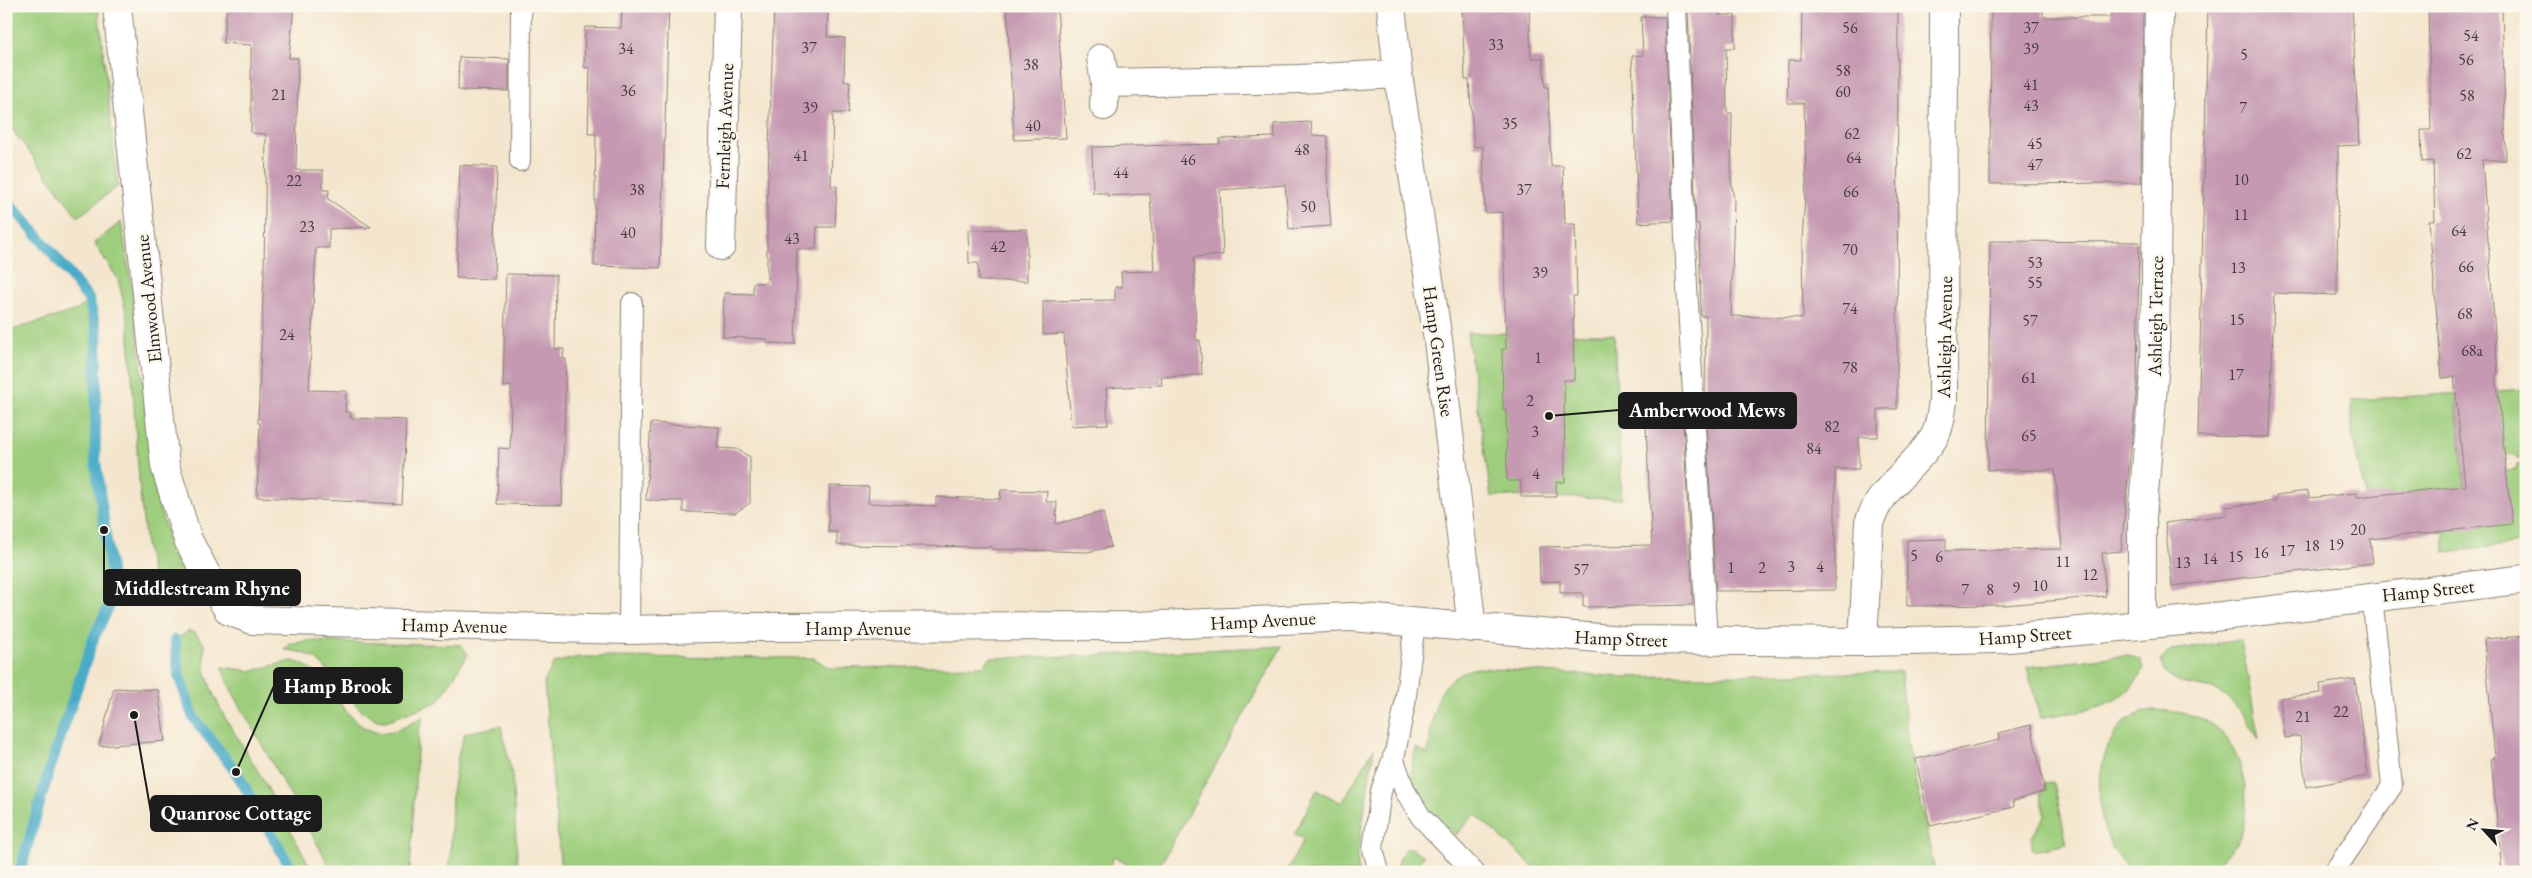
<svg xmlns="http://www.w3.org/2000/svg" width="2532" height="878" viewBox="0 0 2532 878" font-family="'EB Garamond',serif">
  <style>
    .green { fill: #9ece7d; stroke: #5d754c }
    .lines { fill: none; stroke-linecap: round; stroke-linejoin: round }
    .stream { stroke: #48abc8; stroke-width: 11 }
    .building { fill: #c599b1 }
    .lane-casing { stroke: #888175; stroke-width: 22 }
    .street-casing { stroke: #888175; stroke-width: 30 }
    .lane { stroke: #fff; stroke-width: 20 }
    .street { stroke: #fff; stroke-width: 28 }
    .labels { text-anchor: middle; stroke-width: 5; stroke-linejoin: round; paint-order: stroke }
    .number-label { font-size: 16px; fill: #463b41 }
    .street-label { font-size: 19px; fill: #1c1c1c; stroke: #fbf7ec }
    .leader { fill: none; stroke: #1c1c1c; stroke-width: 2 }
    .callout-dot { fill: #1c1c1c; stroke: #fbf7ec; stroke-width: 2 }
    .callout { fill: #1c1c1c; stroke: #1c1c1c; stroke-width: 2 }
    .callout-label { font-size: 20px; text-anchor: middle; font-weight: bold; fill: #fff }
  </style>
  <rect width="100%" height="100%" fill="#fbf7ec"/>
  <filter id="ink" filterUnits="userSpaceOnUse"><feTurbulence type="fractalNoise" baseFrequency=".02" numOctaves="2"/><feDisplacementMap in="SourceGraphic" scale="10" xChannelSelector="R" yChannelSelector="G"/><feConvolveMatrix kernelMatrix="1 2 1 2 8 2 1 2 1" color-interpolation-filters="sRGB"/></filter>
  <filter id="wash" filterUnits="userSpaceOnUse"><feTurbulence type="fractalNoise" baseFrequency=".0096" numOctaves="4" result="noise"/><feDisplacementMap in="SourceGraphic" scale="20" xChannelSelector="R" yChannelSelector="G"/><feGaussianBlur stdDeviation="1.12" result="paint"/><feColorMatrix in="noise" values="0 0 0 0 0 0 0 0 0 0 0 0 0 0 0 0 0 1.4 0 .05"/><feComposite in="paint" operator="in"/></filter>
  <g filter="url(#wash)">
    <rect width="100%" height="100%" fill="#f4e6ce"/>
    <!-- green -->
    <path class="green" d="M6,6h92l20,180 -40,31 -72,-96z
      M121,222c10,56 17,111 23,167 4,45 5,89 19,132 8,25 23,44 34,68l-3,10 -9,6 -5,-26 -27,1 -7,-34 -6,-52 -12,-174 -10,-41 -24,-36z
      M89,300l8,32 -2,125 19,139 -20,41 -46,137 -28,98h-14v-540l71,-22z
      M1467,333l147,1 8,165 -131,-3z
      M2526,389v69l-9,1 -4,-4h-9l-48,-53 13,126 37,-57 10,-1 1,-5 9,-1v79l-81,9 -1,-20h-9l-5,-42 -64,7 -14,-61v-36z
      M189,631l6,2 9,11 1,26 7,21 12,25 37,60 52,96h-20l-57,-99 -43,-56 -14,-41 -4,-36z
      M2241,640l18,100c-10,-16 -21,-34 -36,-46 -19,-14 -59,-1 -62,-34l10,-10z
      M307,641l154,4 7,9 -29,47 -53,20c-27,1 -49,-44 -69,-61 -9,-7 -21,-9 -33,-10l6,-6z
      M1282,646l-126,226h-15l-27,-15 -8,15h-545l-17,-190 10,-19 25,-6 235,1 15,10 154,-2 7,-8 97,-2z
      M2128,655l12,5 3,9c-18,42 -64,41 -103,49l-13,-51z
      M292,661c41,6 52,80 99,71 11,-3 22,-10 32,-15l-5,16 -8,139h-77l-106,-190 -5,-15 29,4z
      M1479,668l143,9 279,-5 7,74 27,126h-396l-64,-58 -19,21c-13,-9 -40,-33 -44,-48 -3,-12 1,-27 4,-39l12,6c5,-36 5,-81 51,-86z
      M2152,710c25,1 52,4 70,23 22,22 30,72 19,101 -6,14 -18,26 -31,32 -22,11 -52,6 -76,6 -41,-28 -45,-106 -15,-144 8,-11 20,-14 33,-18z
      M501,726l11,48 6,98h-68l2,-80 7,-41 6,-18z
      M1374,748l-17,111 2,13h-73l18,-33 -10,-4 23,-45 25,13z
      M2054,783l13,61 -33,7 -3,-2 1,-12 13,-21 -5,-24 5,-2 -1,-6z
      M1411,848l13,8 -14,16h-13l2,-12 6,-11z"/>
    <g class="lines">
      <!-- stream -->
      <path class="stream" d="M6,199l44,51 39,50 8,32 -2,125 19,139 -20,41 -46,137 -28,98
        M175,640l4,36 14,41 43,55 57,100"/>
    </g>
    <g id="blocks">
      <!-- building -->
      <path class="building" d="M227,6h67l-5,52h9l-2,112h27v20h6l-1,9 43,28 -42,2v19h-13l-7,142 37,1 -1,21h6l-1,6 56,2 -4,84 -145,-7 3,-74h-2l6,-150 2,-139 -15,-1v-88l-28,-2z
        M622,6h47l-9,262 -66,-2 2,-132h-8l2,-66 -6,-1 1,-40 36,1z
        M774,6h54l-1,31 18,1 -1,43h6l-2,32h-15l-2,73h6l-2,41h-18l-1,22h-19l-2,95 -28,-1v-4l-44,-2 1,-44 29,1v-11h14v-78z
        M1007,6h50l9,132 -52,2z
        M1462,6h67l2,52h12l2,29h3l3,79h12l2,58h10l2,72h-4l1,84h-10l1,102h-9v15h-35v-16h-14l-1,-72h-3l-1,-60h4l-3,-137 -18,1 -2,-67 -9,1 -5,-67h-4z
        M1688,6h31v9h16v33h-9l1,65h5l-1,66 3,21 -3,116 72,2 -1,-78 4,-58 -2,-79h-17l1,-43h13l1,-54h96l-1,403h-19v28h-19v32h-24v121l-119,1 -11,-188 1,-87h-5l-2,-92h-3z
        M1991,6h52v11h68v-11h32l-2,177 -151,1z
        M2208,6h144l7,139 -21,1 -1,149 -63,-2 -4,144 -72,-1z
        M2428,6h74l4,154h-24l16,214h-2l16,150 -142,15 3,24 -201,23 -7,-63 62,-8 -1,-8 50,-6v-6l32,-4 1,7 48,-5v4l108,-11 -11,-109 -12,1 -13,-157 6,-1 -2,-59 -11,1 -1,-32h10z
        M1641,17h24l8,204 -35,2 -6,-167 11,-1z
        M459,57l50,2v32l-51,-1z
        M1311,122l1,13 16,1 -1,39 4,51 -42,3 -4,-44 -65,5 3,65 -29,2 2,83h4l2,35 -41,2 1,8 -56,3 2,36 -37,2 -7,-92 -21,1v-34l72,-1v-13h7l-1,-15 33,-1 -4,-77 -43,2v-3h-14l-1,-46 128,-3 -1,-5 56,-2 -1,-13z
        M460,165l37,2 -3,112 -38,-1z
        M1027,229v52h-48l-1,-18h-9l-1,-33z
        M1990,241l149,1 -2,143 -16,166 -19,2 4,43 -101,9 -98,1v-66l39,-1v12l116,-2 -7,-79h-67z
        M506,274l50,1 -1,74h9l-1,10h3l-4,146 -65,-1 2,-56 11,1 1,-63h-8z
        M1682,404l11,201 -110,2v-14h-23v-12l-20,1 -1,-35 113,-2 -7,-138z
        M651,423l68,4 -2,21 20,1 13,8v46l-15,10 -52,-1v-11l-37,-1z
        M830,486l39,1 -1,16 68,3v-9l64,2 1,-9 46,1 -1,11h11l-1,22 47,-12 8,35 -24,5 -95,-3v-2l-155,-2v-13h-9z
        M2526,636v236h-24l-11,-114h4l-11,-119z
        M2355,679l13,97 -62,11 -6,-51 -15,2 -5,-40 41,-5 -1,-9z
        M114,688l44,2 7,51 -66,5z
        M2031,725l14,66 -32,10 1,6 -84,19 -14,-67 83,-19 -1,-7z"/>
    </g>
  </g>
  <g filter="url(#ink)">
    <use href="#blocks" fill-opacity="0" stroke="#888175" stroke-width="1"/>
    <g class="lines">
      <defs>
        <path id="lane" d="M1676,6l11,281 20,354
          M520,161l1,-155
          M629,630l3,-327
          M1393,757l12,34 16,26 53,55
          M1379,872l-6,-23 8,-58 14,-38 10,-49 10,-82
          M2334,872l58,-86 -20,-190"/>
        <path id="street" d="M117,6l48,460 23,74 23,43 18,28 23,9 377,10 121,-3 386,-1 216,-9 270,23 241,2 135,-3 183,-18 345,-42
          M1391,6l7,68 40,266 34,288
          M1101,58l4,25
          M1104,106l1,-23 194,-4 99,-5
          M721,246l7,-240
          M2142,625v-108l13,-155 4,-356
          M1863,642l6,-119c12,-36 44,-54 64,-84 7,-11 8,-25 10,-38l1,-395"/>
      </defs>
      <!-- lane casing -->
      <use href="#lane" class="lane-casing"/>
      <!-- street casing -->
      <use href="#street" class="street-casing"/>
      <!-- lane -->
      <use href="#lane" class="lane"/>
      <!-- street -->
      <use href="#street" class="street"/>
    </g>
  </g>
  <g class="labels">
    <!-- number labels -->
    <g class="number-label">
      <text x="1850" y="33">56</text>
      <text x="2031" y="33">37</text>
      <text x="2471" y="41">54</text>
      <text x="1496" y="50">33</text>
      <text x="809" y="53">37</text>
      <text x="626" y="54">34</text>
      <text x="2031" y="54">39</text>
      <text x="2244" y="60">5</text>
      <text x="2466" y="65">56</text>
      <text x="1031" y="70">38</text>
      <text x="1843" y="76">58</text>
      <text x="2031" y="90">41</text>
      <text x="628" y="96">36</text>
      <text x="1843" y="97">60</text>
      <text x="279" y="100">21</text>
      <text x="2467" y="101">58</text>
      <text x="2031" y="111">43</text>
      <text x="810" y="113">39</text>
      <text x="2243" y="113">7</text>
      <text x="1510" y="129">35</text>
      <text x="1033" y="131">40</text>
      <text x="1852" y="139">62</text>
      <text x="2035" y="149">45</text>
      <text x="1302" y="155">48</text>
      <text x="2464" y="159">62</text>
      <text x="801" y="161">41</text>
      <text x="1854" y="163">64</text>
      <text x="1188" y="165">46</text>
      <text x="2035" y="170">47</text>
      <text x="1121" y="178">44</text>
      <text x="2241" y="185">10</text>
      <text x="294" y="186">22</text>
      <text x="637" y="195">38</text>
      <text x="1524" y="195">37</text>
      <text x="1851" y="197">66</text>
      <text x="1308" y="212">50</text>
      <text x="2241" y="220">11</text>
      <text x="307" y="232">23</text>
      <text x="2459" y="236">64</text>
      <text x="628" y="238">40</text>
      <text x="792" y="244">43</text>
      <text x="998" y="252">42</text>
      <text x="1850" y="255">70</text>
      <text x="2035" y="268">53</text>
      <text x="2466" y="272">66</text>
      <text x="2238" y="273">13</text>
      <text x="1540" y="278">39</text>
      <text x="2035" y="288">55</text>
      <text x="1850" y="314">74</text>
      <text x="2465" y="319">68</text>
      <text x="2237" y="325">15</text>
      <text x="2030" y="326">57</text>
      <text x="287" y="340">24</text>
      <text x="2472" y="356">68a</text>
      <text x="1538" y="363">1</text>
      <text x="1850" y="373">78</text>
      <text x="2236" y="380">17</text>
      <text x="2029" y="383">61</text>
      <text x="1530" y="406">2</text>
      <text x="1832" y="432">82</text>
      <text x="1535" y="437">3</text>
      <text x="2029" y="441">65</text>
      <text x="1814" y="454">84</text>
      <text x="1536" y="479">4</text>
      <text x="2358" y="535">20</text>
      <text x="2336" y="550">19</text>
      <text x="2312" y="551">18</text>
      <text x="2287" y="556">17</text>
      <text x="2261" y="558">16</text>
      <text x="1914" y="561">5</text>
      <text x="1939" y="562">6</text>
      <text x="2236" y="562">15</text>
      <text x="2210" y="564">14</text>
      <text x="2063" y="567">11</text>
      <text x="2183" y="568">13</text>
      <text x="1791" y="572">3</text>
      <text x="1820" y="572">4</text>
      <text x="1731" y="573">1</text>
      <text x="1762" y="573">2</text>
      <text x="1581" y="575">57</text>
      <text x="2090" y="580">12</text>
      <text x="2040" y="591">10</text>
      <text x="2016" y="593">9</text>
      <text x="1965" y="595">7</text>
      <text x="1990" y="595">8</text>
      <text x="2341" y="717">22</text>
      <text x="2303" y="722">21</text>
    </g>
    <!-- street labels -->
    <g class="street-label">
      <text transform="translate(724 126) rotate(-88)" y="7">Fernleigh Avenue</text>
      <text transform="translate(148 299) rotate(-96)" y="7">Elmwood Avenue</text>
      <text transform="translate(2155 316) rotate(-89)" y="7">Ashleigh Terrace</text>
      <text transform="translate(1944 337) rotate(-89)" y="7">Ashleigh Avenue</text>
      <text transform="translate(1439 351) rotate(82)" y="7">Hamp Green Rise</text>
      <text transform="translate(2428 590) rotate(-6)" y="7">Hamp Street</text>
      <text transform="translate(1263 620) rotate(-3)" y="7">Hamp Avenue</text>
      <text transform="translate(454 625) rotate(1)" y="7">Hamp Avenue</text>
      <text x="858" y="635">Hamp Avenue</text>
      <text transform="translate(2025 635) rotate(-4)" y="7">Hamp Street</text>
      <text transform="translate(1621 638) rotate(2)" y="7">Hamp Street</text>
    </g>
  </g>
  <!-- callouts -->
  <path class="leader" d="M1549 416L1619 410M104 530L104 588M236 772L274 686M134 715L151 813"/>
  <g class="callout-dot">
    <circle cx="1549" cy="416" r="5"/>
    <circle cx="104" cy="530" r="5"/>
    <circle cx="236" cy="772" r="5"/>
    <circle cx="134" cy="715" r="5"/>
  </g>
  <g class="callout">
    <rect x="1619" y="393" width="177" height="35" rx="5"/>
    <rect x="104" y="570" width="196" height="35" rx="5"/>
    <rect x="274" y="668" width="128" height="35" rx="5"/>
    <rect x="151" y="796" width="170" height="35" rx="5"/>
  </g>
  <g class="callout-label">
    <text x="1707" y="417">Amberwood Mews</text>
    <text x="202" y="595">Middlestream Rhyne</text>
    <text x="338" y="693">Hamp Brook</text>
    <text x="236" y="820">Quanrose Cottage</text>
  </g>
  <!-- margin -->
  <rect width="2532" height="878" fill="none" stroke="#fbf7ec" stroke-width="25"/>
  <!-- north arrow -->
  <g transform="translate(2484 830) rotate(296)" stroke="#fbf7ec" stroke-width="4" paint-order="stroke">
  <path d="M0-4L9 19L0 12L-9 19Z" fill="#1c1c1c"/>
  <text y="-8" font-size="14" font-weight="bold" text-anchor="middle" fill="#1c1c1c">N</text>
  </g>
</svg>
